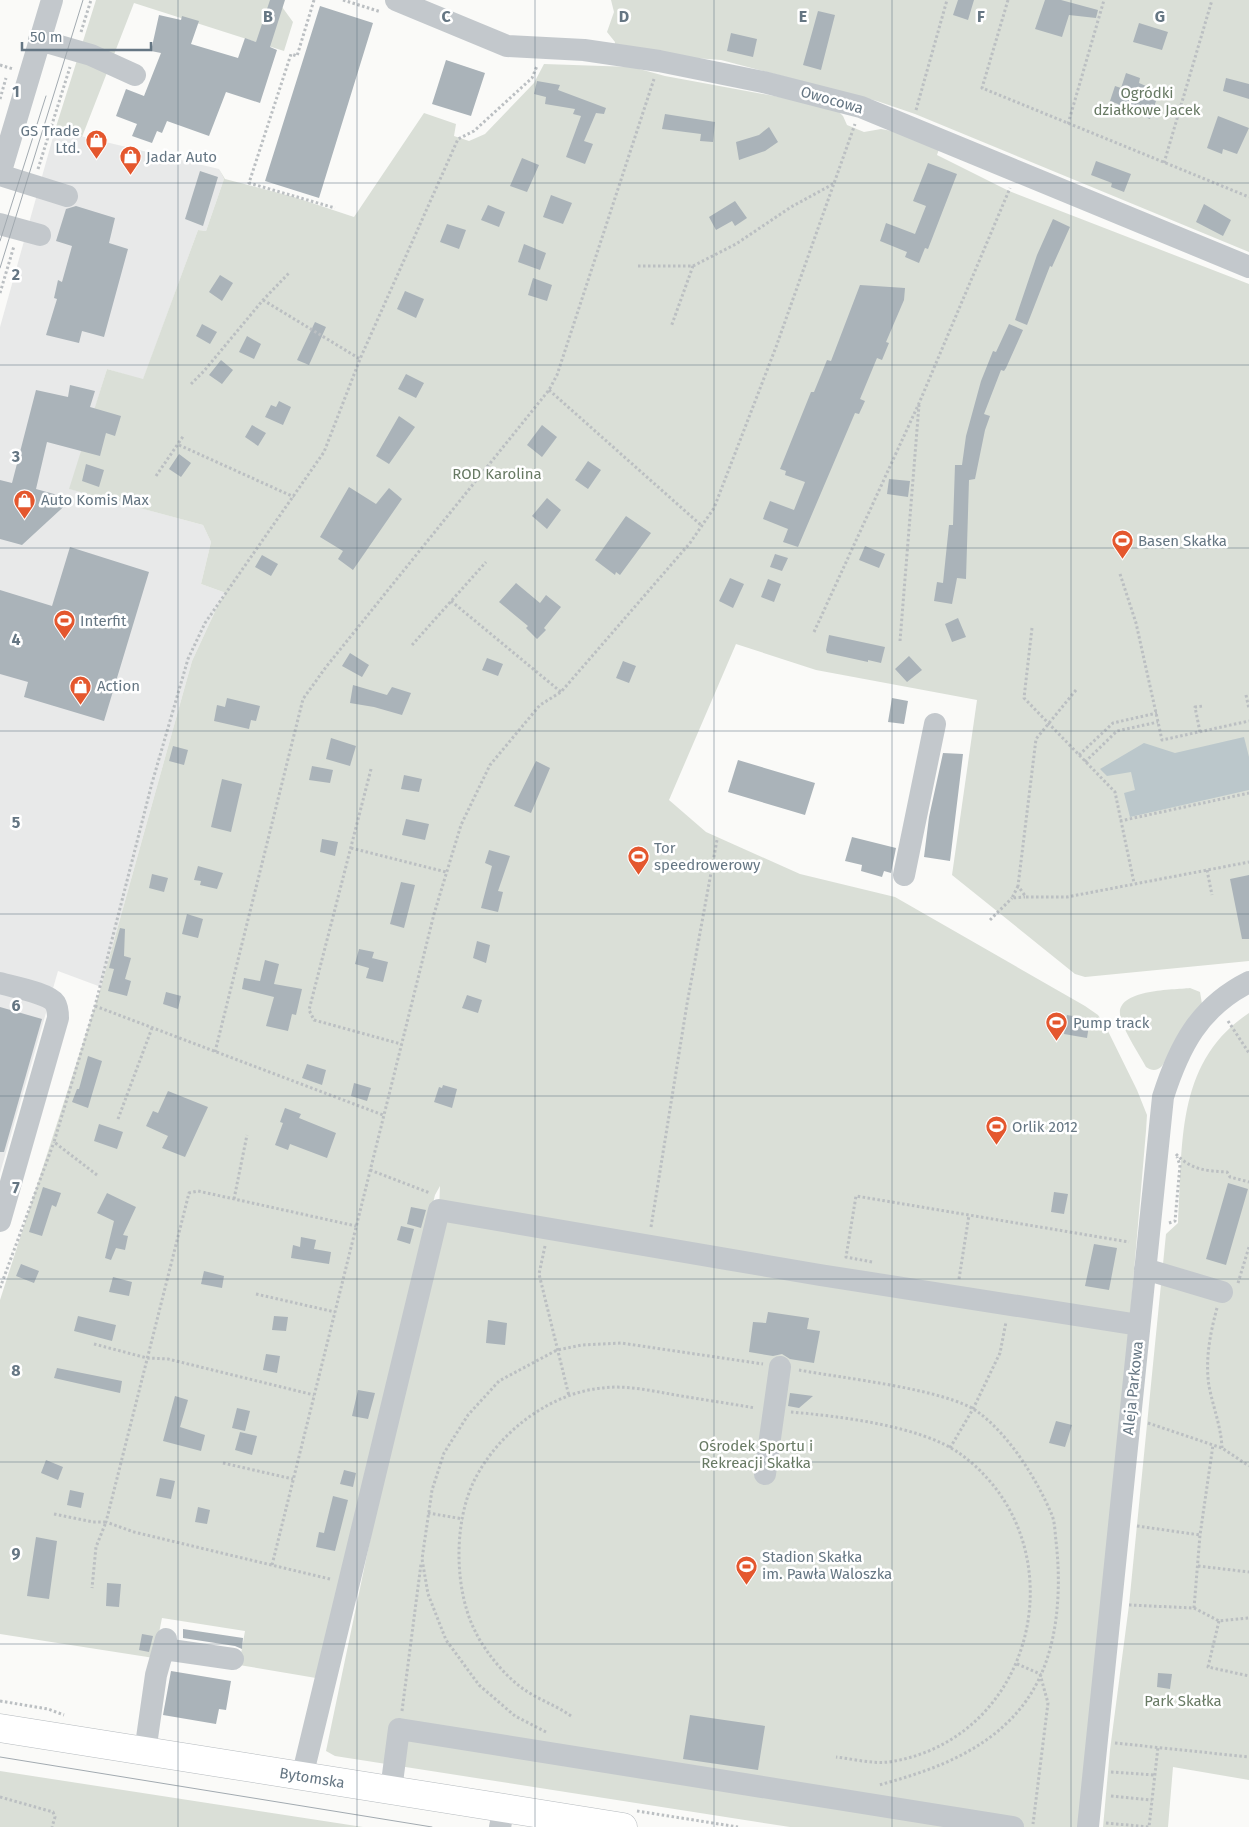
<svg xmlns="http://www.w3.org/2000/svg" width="1249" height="1827" viewBox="0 0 1249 1827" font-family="'Fira Sans',sans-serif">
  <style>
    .built { fill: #e8e9e9 }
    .green { fill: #dadfd7 }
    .water { fill: #bbc7cb }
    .building { fill: #aab3b9 }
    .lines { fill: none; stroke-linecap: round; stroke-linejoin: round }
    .major-casing { stroke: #b5babe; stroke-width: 29 }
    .path { stroke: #bbbfc2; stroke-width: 3; stroke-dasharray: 2.5 2.5; stroke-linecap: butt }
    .minor { stroke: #c3c8cc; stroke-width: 22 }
    .major { stroke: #fff; stroke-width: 28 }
    .tram { stroke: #a2aab0; stroke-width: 1 }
    .grid { fill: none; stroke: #657683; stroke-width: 1; stroke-opacity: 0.55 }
    .labels { text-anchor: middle; stroke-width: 5; stroke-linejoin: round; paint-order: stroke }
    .park-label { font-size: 15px; fill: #687a64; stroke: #fff }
    .street-label { font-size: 15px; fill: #657683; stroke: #fff }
    .poi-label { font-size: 15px; fill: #657683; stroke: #fff; text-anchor: start }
    .grid-label { font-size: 16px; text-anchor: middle; font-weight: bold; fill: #657683; stroke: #fff; stroke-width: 5; stroke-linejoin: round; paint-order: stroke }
  </style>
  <rect width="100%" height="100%" fill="#fafaf8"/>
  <!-- built -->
  <path class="built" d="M55,130l164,39 5,10 -18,52 -8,-1 -55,150 -36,-11 -37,120 133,36 8,17 -10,42 25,9 -8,12 -26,56 -91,326 -43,-16 -58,202v-846z"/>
  <!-- green -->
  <path class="green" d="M96,0h181l16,22 -9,29 -150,-48 -52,134 -27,-7z
    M611,0h638v252l-334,-138 -38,-13 -156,-41 -65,-5 -42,-7 1,-6 -8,-10 7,-20z
    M544,64l88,3 33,9 169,31 9,9 4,9 17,7 17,-3 16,3 42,17 -2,6 72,36 240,93v677l-164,16 -10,-3 -123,-99 25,-175 -161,-30 -80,-26 -67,156 37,32 94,42 95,23 190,109 13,9 7,10 32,65 10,25 -1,16 -30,351 -38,345h-288l-455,-71 -9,-5 113,-541 1,-24 -5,9 -119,483 -77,-13 6,-34 -83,-13 -8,40 -154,-24v-334l101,-313 91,-326 26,-56 8,-12 -25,-9 10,-42 -8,-17 -134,-36 38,-120 36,10 55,-149 8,1 18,-52 -5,-10 6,10 69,18 60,20 70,-104 32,11 -2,12 15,5 16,-7 49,-51z
    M1190,988l10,4 2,12 -40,62c-5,5 -10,5 -16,1 -8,-15 -20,-32 -25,-48 -10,-30 51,-29 69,-31z
    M1249,1013v767l-76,-13 -5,60h-65l7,-77 19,-145 37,-371 12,-11c5,-79 -3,-161 71,-210z
    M0,1771l363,56h-363z"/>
  <!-- water -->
  <path class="water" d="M1244,737l5,20v33l-119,27 -6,-24 11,-3 -4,-18 -24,4 -7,-7 44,-26 31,10z"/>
  <!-- building -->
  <path class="building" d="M270,0h15l-15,47 7,3 -17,53 -34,-11 -17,44 -42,-15 -5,12 -5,-2 -5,12 -20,-7 5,-12 -21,-8 10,-27 18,7 17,-43 -10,-2 8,-36 22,5 1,-4 17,5 -8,23 47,14 7,-20 11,4z
    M958,0h16l-6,20 -15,-5z
    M1045,0h16l37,10 -2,8 -27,-3 -7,22 -27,-8z
    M320,6l53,17 -54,175 -54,-17z
    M818,11l17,4 -14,55 -18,-5z
    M1139,23l29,9 -6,18 -29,-8z
    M731,33l26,6 -4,18 -26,-6z
    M446,60l39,13 -14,43 -39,-12z
    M1126,73l14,5 -1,5 14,6 -3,10 6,2 -6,18 -33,-13 1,-2 -8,-3 5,-15 6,2z
    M1226,78l23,6v15l-26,-8z
    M537,81l23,4 -2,5 48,18 -2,6 -8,-1 -12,28 9,3 -8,20 -19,-7 15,-41 -8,-2 2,-5 -30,-5 1,-7 -12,-3z
    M665,114l50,8 -2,20 -13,-1 1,-7 -39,-5z
    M1218,116l31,12 -12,26 -14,-5 -1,5 -15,-6z
    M769,127l9,15 -13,9 -26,9 -3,-18 23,-7z
    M522,158l17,7 -12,27 -17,-6z
    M1096,161l35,13 -7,18 -13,-5 1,-4 -21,-8z
    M928,163l29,11 -29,75 -3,-1 -6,15 -14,-6 2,-5 -27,-11 6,-18 29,11 11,-28 -13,-5z
    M200,171l18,6 -15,49 -18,-7z
    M551,195l21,8 -9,21 -20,-7z
    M735,201l12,17 -12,8 -3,-5 -16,9 -7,-13z
    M1204,204l27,16 -8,16 -27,-14z
    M488,205l17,7 -6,15 -18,-7z
    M76,206l39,12 -6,25 19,6 -24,88 -22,-6 -3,12 -33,-8 11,-36 -3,-1 4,-18 4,2 10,-36 -16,-5 10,-32z
    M1053,219l17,8 -18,40 -2,-1 -23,59 -12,-5 22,-65z
    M447,224l19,6 -7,19 -19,-7z
    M524,244l22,9 -6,17 -22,-8z
    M220,275l13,8 -11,18 -13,-9z
    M533,278l19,7 -5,16 -19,-6z
    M860,285l45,3 -1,12 -18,42 3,1 -7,17 -5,-2 -17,41 5,2 -6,13 -4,-1 -57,134 -15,-5 5,-13 -25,-10 2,-6 5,-12 24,9 11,-28 -20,-7 1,-4 -6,-2 31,-77h3l13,-32 4,1z
    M405,291l19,8 -8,19 -19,-9z
    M315,322l11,5 -17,38 -12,-5z
    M202,324l15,8 -7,12 -14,-8z
    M1009,324l14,6 -17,38 -2,3 -3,-1 -17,44 6,2 -5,14 -10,49 -6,1 -3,99 -9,-1 -5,26 -18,-3 3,-19 6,1 6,-58h4l2,-60h7l4,-29 15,-55 12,-30 3,1z
    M247,336l14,8 -7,15 -15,-7z
    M221,360l12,10 -11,14 -13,-9z
    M406,374l18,9 -8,15 -18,-9z
    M70,385l25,6 -5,16 31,9 -6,20 -9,-3 -6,23 -53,-14 -11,47 36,10 -50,46 -22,-6v-59l12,3 24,-93 32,7z
    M279,401l12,6 -8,18 -18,-8 6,-12 5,2z
    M399,416l16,11 -26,37 -13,-8z
    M252,425l14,8 -8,13 -13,-9z
    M542,425l15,12 -15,20 -15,-12z
    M179,454l12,9 -10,14 -12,-8z
    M588,461l13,9 -13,19 -13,-9z
    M86,464l18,6 -5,17 -17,-6z
    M889,479l21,2 -2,16 -21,-3z
    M349,487l27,17 13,-16 13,11 -49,71 -15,-11 5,-8 -23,-14z
    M547,498l14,12 -14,19 -15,-13z
    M626,516l25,17 -31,42 -4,-3 -1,3 -20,-15z
    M865,546l20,8 -6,14 -20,-8z
    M70,547l79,25 -45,149 -80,-24 4,-15 -28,-8v-84l52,16z
    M775,554l13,4 -6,13 -12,-4z
    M262,555l16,9 -7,12 -16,-9z
    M730,578l14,6 -11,24 -14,-7z
    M768,579l13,5 -7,18 -13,-5z
    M516,583l24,20 6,-8 15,12 -17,21 2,2 -9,9 -11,-11 2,-2 -29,-24z
    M958,618l8,19 -14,5 -7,-18z
    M829,635l56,12 -4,16 -13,-3v2l-41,-9 -1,-3z
    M350,653l19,12 -7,12 -20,-11z
    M909,656l13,14 -15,12 -12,-13z
    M487,658l16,6 -5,12 -16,-6z
    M623,661l13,5 -7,17 -13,-5z
    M353,685l34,10 5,-8 19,6 -9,22 -28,-8 -24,-4z
    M227,698l33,8 -4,15 -5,-1 -2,9 -35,-8 3,-16 8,2z
    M892,698l16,3 -4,23 -16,-2z
    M331,738l25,8 -6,20 -24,-7z
    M173,746l15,4 -4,15 -15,-4z
    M943,753l20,1 -13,107 -26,-4 5,-40z
    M738,760l77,23 -10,32 -77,-23z
    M536,761l14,7 -19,45 -17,-7z
    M312,766l21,4 -3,13 -21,-3z
    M404,775l18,4 -3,13 -18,-3z
    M222,779l20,5 -11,48 -20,-5z
    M406,819l23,5 -4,16 -23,-5z
    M852,837l44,11 -5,25 -7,-2 -2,6 -21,-6 1,-6 -17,-4z
    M322,839l16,3 -3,14 -15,-4z
    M489,850l21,6 -12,35 5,1 -5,20 -17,-4 11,-42 -7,-3z
    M198,866l25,7 -6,16 -17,-4 1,-4 -7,-1z
    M152,874l16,4 -4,14 -15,-4z
    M1249,875v64h-7l-12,-60z
    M401,882l14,3 -11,43 -14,-4z
    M187,914l16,5 -5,19 -16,-4z
    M120,928l5,1 -1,27 7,2 -6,21 6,2 -4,15 -19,-5 6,-22 -5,-1z
    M477,941l13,4 -4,18 -13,-5z
    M359,949l15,3 -5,16 -14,-4z
    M372,958l16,4 -5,20 -17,-4z
    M265,960l14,4 -5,20 28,5 -6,26 -4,-1 -4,17 -22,-5 8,-29 -32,-8 2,-11 16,3z
    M166,992l15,4 -3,13 -15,-5z
    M467,995l15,5 -4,13 -16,-5z
    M0,1007l42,12 -38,133h-4z
    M1067,1015l23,4 -3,19 -23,-4z
    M88,1056l14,5 -14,47 -16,-6 5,-13h2z
    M307,1064l19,6 -4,15 -20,-7z
    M354,1083l17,5 -4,13 -16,-5z
    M443,1085l14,4 -5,19 -18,-6 5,-15 3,1z
    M168,1091l40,16 -23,50 -23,-9 6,-12 -22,-10 7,-15 5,2z
    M285,1108l16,6 -2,4 37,15 -9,25 -37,-14 -2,6 -13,-5 8,-22 -3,-1z
    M99,1124l24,8 -6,17 -23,-8z
    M1228,1183l20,6 -22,76 -20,-6z
    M43,1187l18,6 -5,14 -4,-2 -10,31 -13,-4z
    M1054,1192l14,2 -4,20 -13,-2z
    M107,1193l29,14 -13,28 5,1 -3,14 -9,-2 -5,12 -6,-2 9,-37 -17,-8z
    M411,1207l15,3 -5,18 -14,-4z
    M401,1226l13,3 -4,15 -13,-4z
    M301,1237l15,3 -2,9 17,3 -2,12 -38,-6 2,-13 7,2z
    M1094,1244l23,4 -8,42 -24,-4z
    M21,1264l18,7 -5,12 -18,-7z
    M204,1271l20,5 -2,12 -21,-4z
    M113,1277l19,5 -3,14 -20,-4z
    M768,1312l41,6 -2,11 13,2 -6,32 -24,-4 -8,-5 -9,2 -24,-4 4,-30 13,1z
    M78,1316l38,9 -4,16 -38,-10z
    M274,1316l14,1 -2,14 -14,-1z
    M488,1320l19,3 -2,22 -19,-2z
    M266,1354l14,2 -3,17 -14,-3z
    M57,1368l65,13 -2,12 -66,-15z
    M358,1390l17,3 -7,26 -16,-3z
    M790,1393l23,3 -14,12 -11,-2z
    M175,1396l13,4 -8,27 25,8 -4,16 -38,-10z
    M237,1408l13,3 -5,20 -13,-3z
    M1056,1421l16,4 -7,22 -16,-4z
    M240,1432l17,4 -5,19 -17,-5z
    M46,1460l17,7 -5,13 -17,-7z
    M344,1470l12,3 -3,14 -13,-3z
    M160,1478l15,3 -4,18 -15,-3z
    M70,1490l14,3 -3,15 -14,-3z
    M333,1496l15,4 -13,51 -19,-4 3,-15 5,1z
    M198,1507l12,3 -3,14 -12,-2z
    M36,1537l21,4 -8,58 -22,-3z
    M107,1583l14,1 -2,23 -13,-1z
    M183,1629l60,9 -1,11 -7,-3 -52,-8z
    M142,1634l11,2 -4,16 -10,-2z
    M171,1671l60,10 -5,29 -7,-1 -3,15 -53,-9z
    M1158,1673l14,1 -2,15 -13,-2z
    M690,1715l75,11 -7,44 -75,-11z"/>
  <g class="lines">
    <defs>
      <path id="major" d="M0,1728l623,99"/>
    </defs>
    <!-- major casing -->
    <use href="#major" class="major-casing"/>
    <!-- path -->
    <path class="path" d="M314,0l-17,56 -6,-2 -42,129 86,25
      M343,0l38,12
      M1008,0l-26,88 267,109
      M81,32l10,-32
      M0,65l13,4
      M0,99l6,-21
      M916,110l31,-110
      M1068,124l36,-124
      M1164,163l48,-163
      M38,169l32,-102
      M638,266h55l-22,61
      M693,266l43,-22 55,-37 44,-24
      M0,293l14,-47
      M263,300l97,59
      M191,384l13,-13 59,-71 27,-28
      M549,390l153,136
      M179,445l115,52
      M156,476l28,-41
      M1120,574l16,49 26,117 87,-19
      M451,601l110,91
      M1032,628l-8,70 91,94 19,91
      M814,632l106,-231 90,-213
      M900,641l19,-236
      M412,645l74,-83
      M1076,690l-40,49 -18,147 8,11h41l182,-35
      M1246,695l3,14
      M1200,732l-5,-25 8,-1
      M1079,755l34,-32 44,-10
      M1085,762l32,-31 41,-9
      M371,769l-62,241 5,10 87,24
      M1120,821l129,-28
      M351,848l95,24
      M1207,870l5,25
      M1018,886l-6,12 13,-1
      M990,920l22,-22
      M95,1006l288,109
      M1228,1021l21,32
      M215,1052l88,-353 23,-32 223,-277 8,-15 97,-296
      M118,1119l34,-91
      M1176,1154c15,16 31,17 51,18l3,5 19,5
      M370,1170l60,23
      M97,1175l-43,-33 41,-136 57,-223 36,-124 17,-36 119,-171 36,-93 98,-220 16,-8 58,-53 5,-12
      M234,1199l13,-64
      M1169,1223l6,-2 5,-56 -3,-8
      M651,1227l36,-223 30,-164
      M545,1246l-6,28 30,122
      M872,1262l-26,-5 10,-61 273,46
      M959,1279l10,-64
      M1238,1283l11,-36
      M0,1288l54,-146
      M256,1294l79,18
      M1217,1308c-7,26 -12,52 -8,78 4,21 12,40 13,62
      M94,1344l53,14 21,1 146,36
      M799,1370c41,8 148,19 179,42 32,24 58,66 74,103 3,8 3,18 4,26 6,52 2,116 -30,160 -35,49 -92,69 -147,84
      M791,1412c47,4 130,14 168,41 122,87 80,286 -70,309 -17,2 -36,-3 -53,-5
      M1148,1423l74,25 27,18
      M950,1448l23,-39 27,-56 6,-31
      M223,1463l70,16
      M428,1513l35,6
      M54,1514l39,8h13l-10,25 -4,41
      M1137,1526l63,9
      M272,1565l162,-651 27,-89 29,-60 50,-60 21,-13 129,-149 24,-35 62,-161 79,-223
      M1198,1566l51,6
      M330,1579l-196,-47 -28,-10 83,-329 9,-2 158,35
      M1129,1605l65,3 25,13 30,-3
      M1194,1608l6,-73 13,-90
      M1219,1621l-11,46 41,9
      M1017,1664l23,10 8,29 -15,121
      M0,1701l48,8 16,6
      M402,1711l19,-147
      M571,1716c-14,-10 -29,-15 -43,-24 -20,-12 -42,-39 -52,-59 -22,-42 -23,-111 -1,-154 24,-47 75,-86 127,-91 22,-3 46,2 68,6 28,5 57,9 85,14
      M546,1732l-31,-16 -36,-31 -33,-45 -18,-46 -6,-35 10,-69 12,-37 24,-38 31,-34 58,-31 25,-5 39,-2 142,21
      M1115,1743l134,14
      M1111,1772l44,3
      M1111,1796l41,4
      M0,1797l53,15 2,5 -3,10
      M637,1811l101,16
      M1106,1823l43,4 9,-80"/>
    <!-- minor -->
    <path class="minor" d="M396,0l111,46 77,4 75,11 104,21 98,25 388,160
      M39,40l52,15 44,20
      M0,174l52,-174
      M0,175l67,21
      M0,224l40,11
      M904,875l31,-151
      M0,983c13,4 48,10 55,20 3,5 3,10 3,15l-58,203
      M1145,1269l77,23
      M765,1474l15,-107
      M164,1649l69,10
      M145,1752l11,-77 10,-36
      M302,1777l137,-567 381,65 319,50
      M391,1790l8,-61 614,98
      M500,1827l4,-19
      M1088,1827l75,-730c16,-50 36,-90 86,-115"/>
    <!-- major -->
    <use href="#major" class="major"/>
    <!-- tram -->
    <path class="tram" d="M0,241l46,-145
      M0,268l83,-268
      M0,1757l432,70"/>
  </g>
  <!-- grid -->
  <path class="grid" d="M178,0v1827M357,0v1827M535,0v1827M714,0v1827M892,0v1827M1071,0v1827M0,183h1249M0,365h1249M0,548h1249M0,731h1249M0,914h1249M0,1096h1249M0,1279h1249M0,1462h1249M0,1644h1249"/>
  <!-- icons -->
  <defs>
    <symbol id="shop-pin" viewBox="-11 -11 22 30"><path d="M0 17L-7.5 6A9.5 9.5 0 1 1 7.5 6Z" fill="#e4572e" stroke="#fff"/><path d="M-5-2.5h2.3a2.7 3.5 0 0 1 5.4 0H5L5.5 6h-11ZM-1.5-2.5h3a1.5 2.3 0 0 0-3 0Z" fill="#fff"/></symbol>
    <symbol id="stadium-pin" viewBox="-11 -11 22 30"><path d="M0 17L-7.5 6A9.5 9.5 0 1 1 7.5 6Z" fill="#e4572e" stroke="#fff"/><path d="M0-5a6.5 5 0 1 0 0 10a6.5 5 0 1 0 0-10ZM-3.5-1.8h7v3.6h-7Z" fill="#fff"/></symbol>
  </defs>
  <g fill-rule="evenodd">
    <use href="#shop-pin" x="84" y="128" width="25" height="34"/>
    <use href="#shop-pin" x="118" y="144" width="25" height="34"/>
    <use href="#shop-pin" x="12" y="488" width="25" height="34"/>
    <use href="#stadium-pin" x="1110" y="528" width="25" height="34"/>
    <use href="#stadium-pin" x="52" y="608" width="25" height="34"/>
    <use href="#shop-pin" x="68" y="674" width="25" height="34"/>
    <use href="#stadium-pin" x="626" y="844" width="25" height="34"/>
    <use href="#stadium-pin" x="1044" y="1010" width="25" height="34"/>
    <use href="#stadium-pin" x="984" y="1114" width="25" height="34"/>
    <use href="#stadium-pin" x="734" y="1554" width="25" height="34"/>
  </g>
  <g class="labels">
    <!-- park labels -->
    <g class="park-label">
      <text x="1147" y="98">Ogródki<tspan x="1147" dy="17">działkowe Jacek</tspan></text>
      <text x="497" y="479">ROD Karolina</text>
      <text x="756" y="1451">Ośrodek Sportu i<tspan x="756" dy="17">Rekreacji Skałka</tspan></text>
      <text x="1183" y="1706">Park Skałka</text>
    </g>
    <!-- street labels -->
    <g class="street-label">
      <text transform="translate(832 100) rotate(16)" y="5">Owocowa</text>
      <text transform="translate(1133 1388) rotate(-84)" y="5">Aleja Parkowa</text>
      <text transform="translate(312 1778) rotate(9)" y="5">Bytomska</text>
    </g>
    <!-- poi labels -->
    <g class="poi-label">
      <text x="80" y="136" text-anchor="end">GS Trade<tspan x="80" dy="17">Ltd.</tspan></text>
      <text x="146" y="162">Jadar Auto</text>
      <text x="41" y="505">Auto Komis Max</text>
      <text x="1138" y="546">Basen Skałka</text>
      <text x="80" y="626">Interfit</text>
      <text x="97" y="691">Action</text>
      <text x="654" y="853">Tor<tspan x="654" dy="17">speedrowerowy</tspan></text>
      <text x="1073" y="1028">Pump track</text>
      <text x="1012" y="1132">Orlik 2012</text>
      <text x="762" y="1562">Stadion Skałka<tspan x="762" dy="17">im. Pawła Waloszka</tspan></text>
    </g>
  </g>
  <g class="grid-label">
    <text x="268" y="22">B</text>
    <text x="446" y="22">C</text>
    <text x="624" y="22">D</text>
    <text x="803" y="22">E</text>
    <text x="981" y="22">F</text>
    <text x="1160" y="22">G</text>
    <text x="16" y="97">1</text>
    <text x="16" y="280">2</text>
    <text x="16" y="462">3</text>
    <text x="16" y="645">4</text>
    <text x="16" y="828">5</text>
    <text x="16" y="1011">6</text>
    <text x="16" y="1193">7</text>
    <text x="16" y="1376">8</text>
    <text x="16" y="1559">9</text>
  </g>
  <!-- scale -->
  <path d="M22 42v8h129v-8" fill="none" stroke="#657683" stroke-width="2.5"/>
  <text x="30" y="42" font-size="15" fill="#657683" stroke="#ffffff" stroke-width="4" paint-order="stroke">50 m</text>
</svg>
